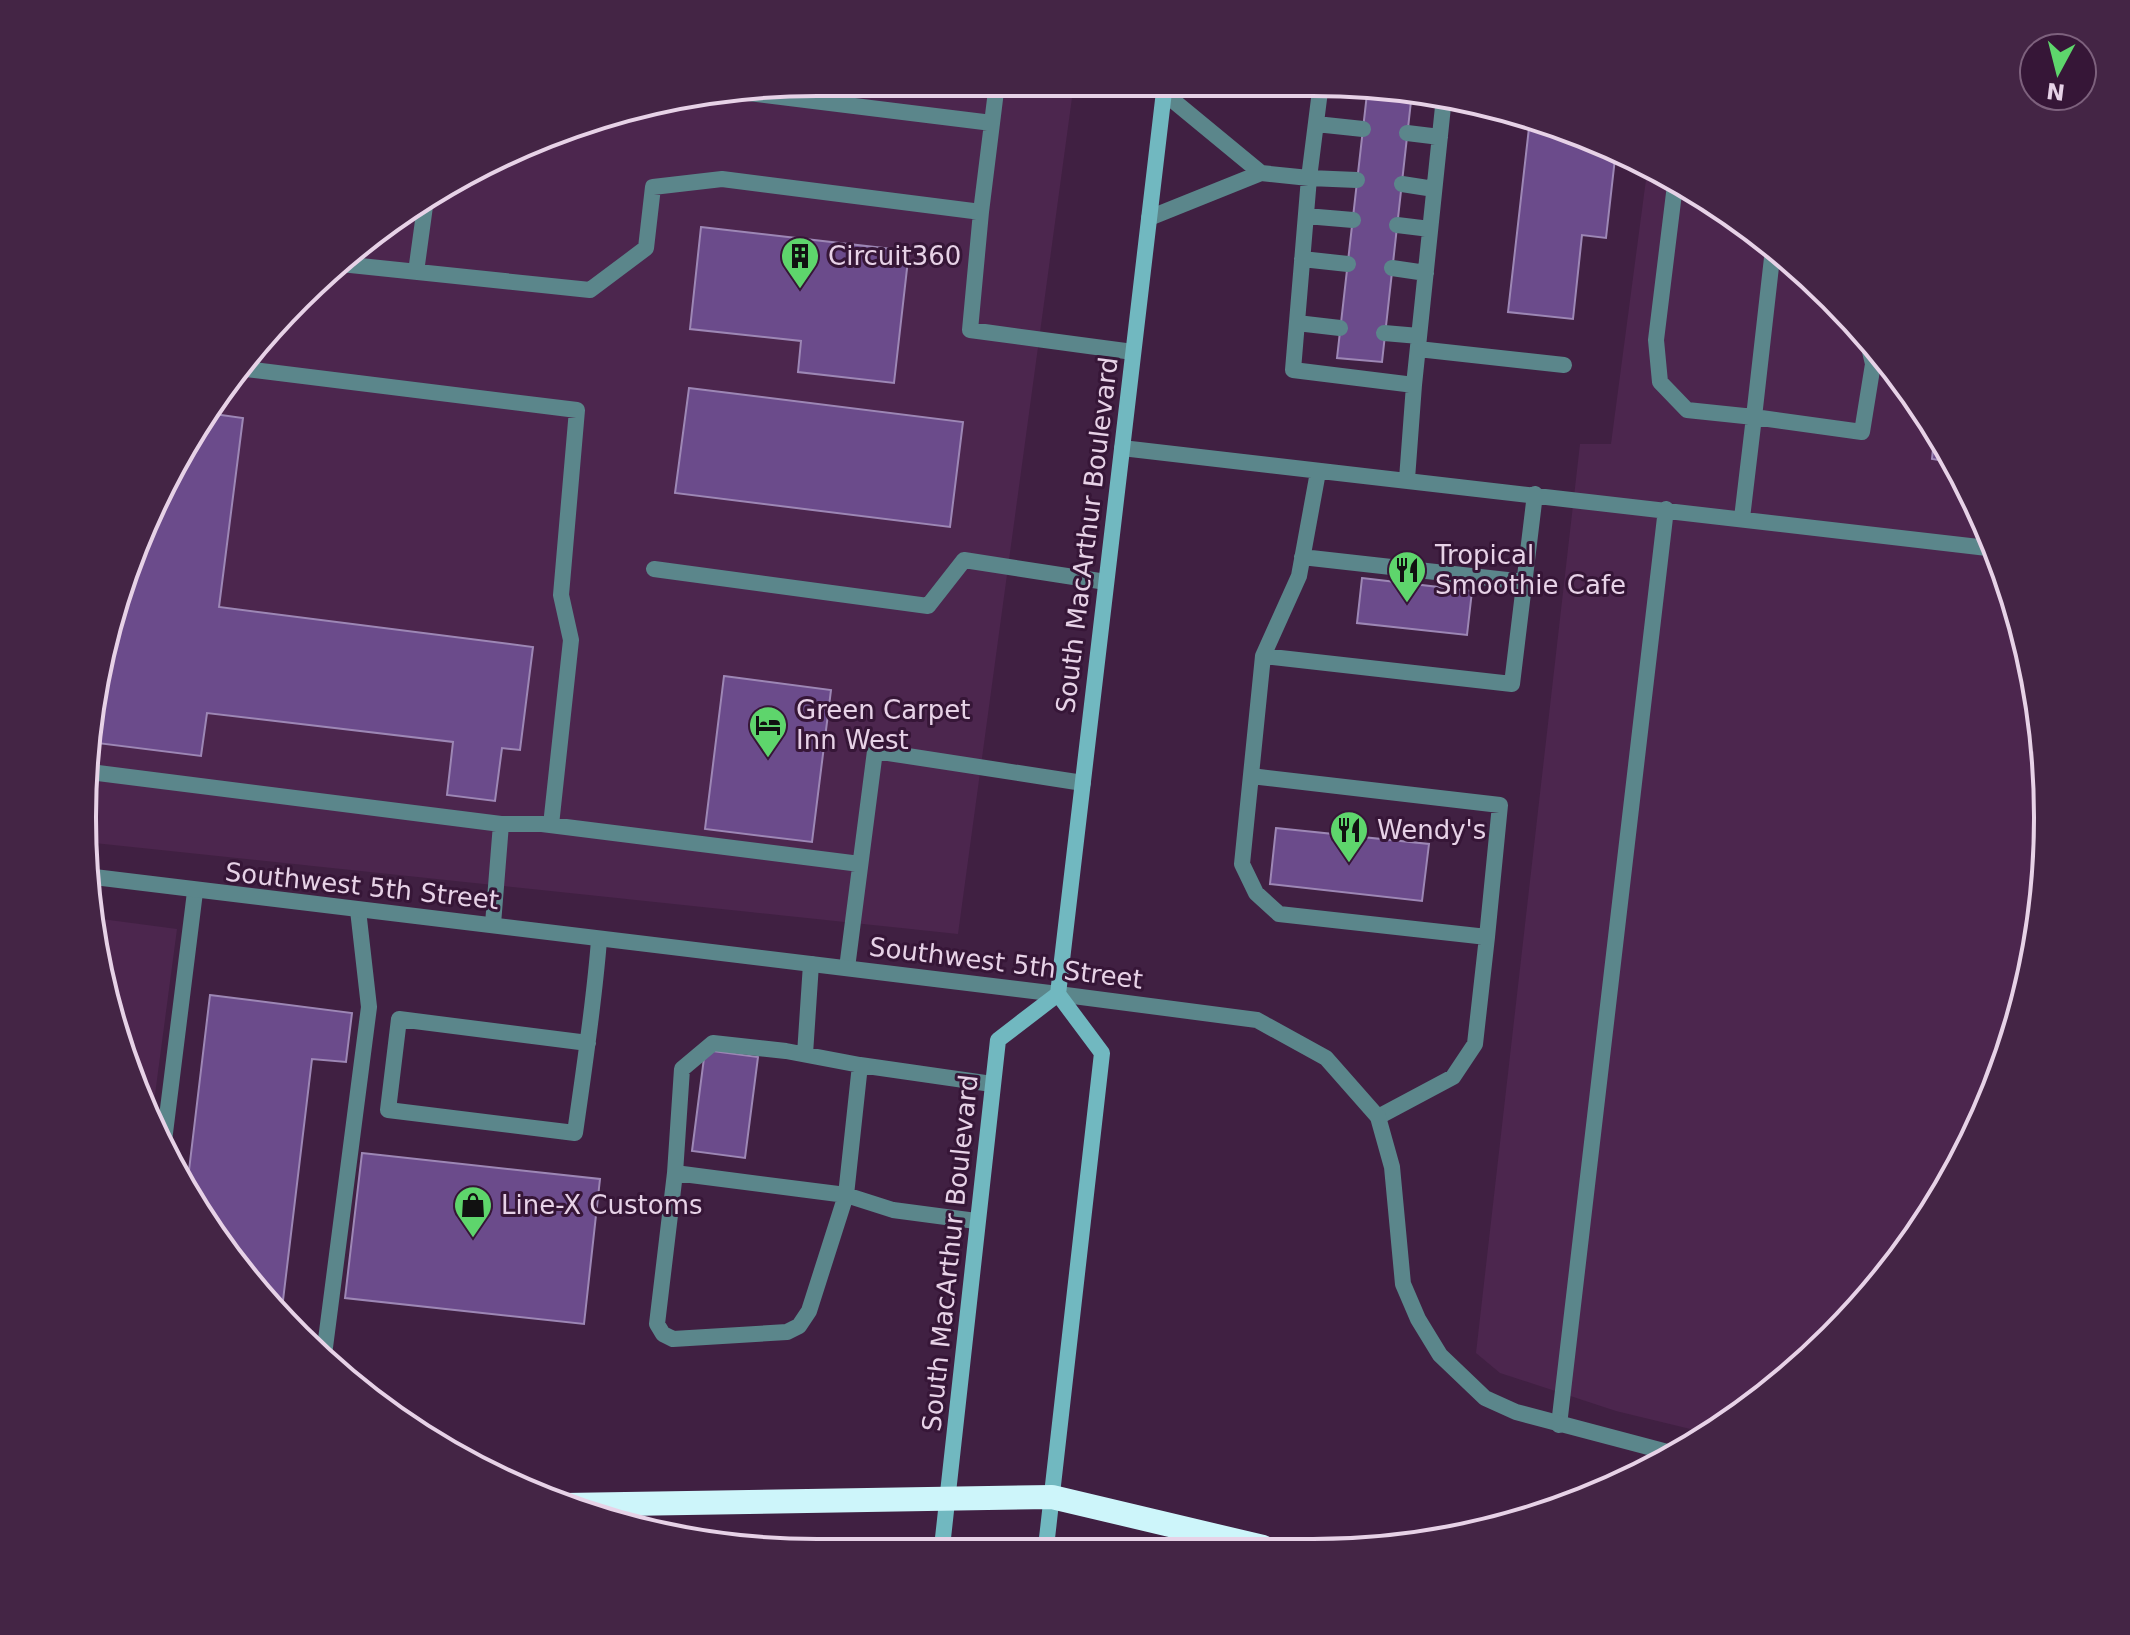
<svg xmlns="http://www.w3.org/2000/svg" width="2130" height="1635" viewBox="0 0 2130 1635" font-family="'DejaVu Sans',sans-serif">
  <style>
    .built { fill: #4c264e }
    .building { fill: #6b4b8b; stroke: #9d87b5; stroke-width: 2 }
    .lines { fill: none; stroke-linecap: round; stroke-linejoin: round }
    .service { stroke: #5b868b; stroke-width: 16 }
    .minor { stroke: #5b868b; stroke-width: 16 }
    .tertiary { stroke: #5b868b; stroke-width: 16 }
    .secondary { stroke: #71b8c0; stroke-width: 16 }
    .motorway { stroke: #cdf5fa; stroke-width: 24 }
    .labels { text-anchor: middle; stroke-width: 6; stroke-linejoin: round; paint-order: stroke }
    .poi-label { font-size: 26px; fill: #e7d2e7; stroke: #361637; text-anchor: start }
    .street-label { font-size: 26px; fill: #e7d2e7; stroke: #361637 }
    .rim { fill: none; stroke: #e7d2e7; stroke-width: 4 }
  </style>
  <rect width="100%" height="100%" fill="#402042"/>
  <!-- built -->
  <path class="built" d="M818,82l256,1 -116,851 -873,-92 11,-168 62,-182 139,-194 152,-117 178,-74z
    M1647,172l74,34 112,92 91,111 68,127 42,138 14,143 -14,144 -42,138 -68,127 -91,111 -122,97 -95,-23 -116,-38 -24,-20 104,-909h31z
    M94,918l83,11 -25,188 -31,-63z"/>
  <!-- building -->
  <path class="building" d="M1368,85l44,7 -30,270 -45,-4z
    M1530,119l85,39 -9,80 -24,-3 -9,84 -65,-7z
    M701,227l208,24 -15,132 -96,-11 3,-31 -111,-12z
    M689,388l274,34 -13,105 -275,-34z
    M214,414l29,4 -24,189 314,40 -13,103 -18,-2 -7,53 -48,-6 6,-53 -246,-29 -6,43 -104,-13 16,-118 45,-133z
    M1935,429l17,33 -20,-3z
    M1362,578l110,13 -5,44 -110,-12z
    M724,676l107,14 -19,152 -107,-13z
    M1276,828l153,16 -7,57 -152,-17z
    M210,995l142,18 -6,49 -34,-3 -31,258 -75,-91 -19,-39z
    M705,1050l53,7 -13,101 -53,-7z
    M362,1153l238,26 -16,145 -239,-26z"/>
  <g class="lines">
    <!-- service -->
    <path class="service" d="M1321,83l-12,95 48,2
      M741,92l251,31
      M1164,93l97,80
      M1316,124l47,5
      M1407,133l33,4
      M1402,184l32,5
      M1675,185l-19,155 4,42 27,28 67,7 19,-168
      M981,212l16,-129
      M1306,216l47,4
      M1149,218l112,-45 48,5 -16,192 121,15 -7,94
      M1397,225l33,4
      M1302,259l46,5
      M341,264l249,26 56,-42 7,-61 69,-8 259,33 -11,118 163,22
      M1392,268l34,5
      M416,272l10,-73
      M1297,323l43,5
      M1384,333l35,3
      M1418,349l146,16
      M246,369l331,41 -16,185 10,45 -20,185
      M1414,385l30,-288
      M1122,448l874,101
      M1318,472l-19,104 -36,80 -21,208 14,29 23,21 208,23 -12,107 -22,33 -75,40
      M1742,518l12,-101 108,15 11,-68 -6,-25
      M1302,557l223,25
      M654,569l274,37 36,-46 142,22
      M1263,656l249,28 23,-190
      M90,772l411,52
      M1251,776l249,29 -13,132
      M493,924l8,-100h41l318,40
      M847,968l28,-217 208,32
      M588,1043l-189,-24 -11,91 187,23c9,-64 19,-128 24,-193
      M713,1043l73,8 74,14 -14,130 -37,116 -10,15 -12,6 -114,7 -10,-5 -6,-10 18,-151 7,-104z
      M805,1054l6,-90
      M860,1065l132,19
      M164,1141l31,-249
      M675,1173l171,22 47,15 83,11
      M318,1355h6l45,-348 -11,-97
      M1559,1425l107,-916"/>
    <!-- minor -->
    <path class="minor" d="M1058,994l199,26 69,38 52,59 14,50 11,117 15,35 22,36 45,43 31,14 159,42"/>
    <!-- tertiary -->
    <path class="tertiary" d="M86,876l972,118"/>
    <!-- secondary -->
    <path class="secondary" d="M942,1547l56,-507 60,-46
      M1046,1547l56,-494 -44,-59 107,-911"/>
    <!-- motorway -->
    <path class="motorway" d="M564,1505l488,-8 211,50"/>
  </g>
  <!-- icons -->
  <defs>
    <symbol id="building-pin" viewBox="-11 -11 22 30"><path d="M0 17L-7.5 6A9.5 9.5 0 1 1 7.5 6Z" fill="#5ed56c" stroke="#361637"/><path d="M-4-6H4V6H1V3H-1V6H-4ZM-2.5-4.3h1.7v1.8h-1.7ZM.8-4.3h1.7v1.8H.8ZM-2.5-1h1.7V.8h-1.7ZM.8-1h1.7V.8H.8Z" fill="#111"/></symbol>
    <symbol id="restaurant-pin" viewBox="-11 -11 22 30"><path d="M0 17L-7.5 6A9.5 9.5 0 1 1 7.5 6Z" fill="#5ed56c" stroke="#361637"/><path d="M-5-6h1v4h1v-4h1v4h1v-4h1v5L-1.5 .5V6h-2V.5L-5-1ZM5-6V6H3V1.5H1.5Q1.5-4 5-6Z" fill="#111"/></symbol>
    <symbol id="hotel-pin" viewBox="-11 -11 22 30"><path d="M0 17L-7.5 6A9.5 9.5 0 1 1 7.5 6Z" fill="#5ed56c" stroke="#361637"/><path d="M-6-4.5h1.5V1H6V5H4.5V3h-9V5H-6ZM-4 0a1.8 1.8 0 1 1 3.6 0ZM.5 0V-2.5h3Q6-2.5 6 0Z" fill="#111"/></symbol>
    <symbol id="shop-pin" viewBox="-11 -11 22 30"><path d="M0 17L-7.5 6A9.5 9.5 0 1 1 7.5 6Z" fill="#5ed56c" stroke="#361637"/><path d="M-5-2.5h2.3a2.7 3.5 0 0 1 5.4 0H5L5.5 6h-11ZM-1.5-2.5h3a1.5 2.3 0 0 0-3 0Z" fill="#111"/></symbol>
  </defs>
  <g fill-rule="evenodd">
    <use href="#building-pin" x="778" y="234" width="44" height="60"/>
    <use href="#restaurant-pin" x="1385" y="548" width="44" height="60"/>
    <use href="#hotel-pin" x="746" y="703" width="44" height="60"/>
    <use href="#restaurant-pin" x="1327" y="808" width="44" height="60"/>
    <use href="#shop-pin" x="451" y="1183" width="44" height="60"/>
  </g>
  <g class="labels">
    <!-- poi labels -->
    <g class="poi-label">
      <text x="828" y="265">Circuit360</text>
      <text x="1435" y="564">Tropical<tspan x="1435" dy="30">Smoothie Cafe</tspan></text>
      <text x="796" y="719">Green Carpet<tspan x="796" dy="30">Inn West</tspan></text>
      <text x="1377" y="839">Wendy's</text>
      <text x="501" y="1214">Line-X Customs</text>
    </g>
    <!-- street labels -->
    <g class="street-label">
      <text transform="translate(1087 535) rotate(-83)" y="9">South MacArthur Boulevard</text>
      <text transform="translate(362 886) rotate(6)" y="9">Southwest 5th Street</text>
      <text transform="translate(1006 963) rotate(7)" y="9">Southwest 5th Street</text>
      <text transform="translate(950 1253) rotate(-84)" y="9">South MacArthur Boulevard</text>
    </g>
  </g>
  <!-- crop -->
  <path d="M0 0H2130V1635H0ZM817 96H1313A721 721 0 0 1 2034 817V818A721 721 0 0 1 1313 1539H817A721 721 0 0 1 96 818V817A721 721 0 0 1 817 96Z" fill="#442545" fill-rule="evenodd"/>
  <path class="rim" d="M817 96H1313A721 721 0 0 1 2034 817V818A721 721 0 0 1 1313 1539H817A721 721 0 0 1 96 818V817A721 721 0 0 1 817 96Z"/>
  <!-- north arrow -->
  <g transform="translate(2058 72) rotate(187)"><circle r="38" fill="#361637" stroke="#7d617d" stroke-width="2"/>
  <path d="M0-6L14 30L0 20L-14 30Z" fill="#5ed56c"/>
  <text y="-12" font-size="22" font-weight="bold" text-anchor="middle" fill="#e7d2e7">N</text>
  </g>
</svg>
